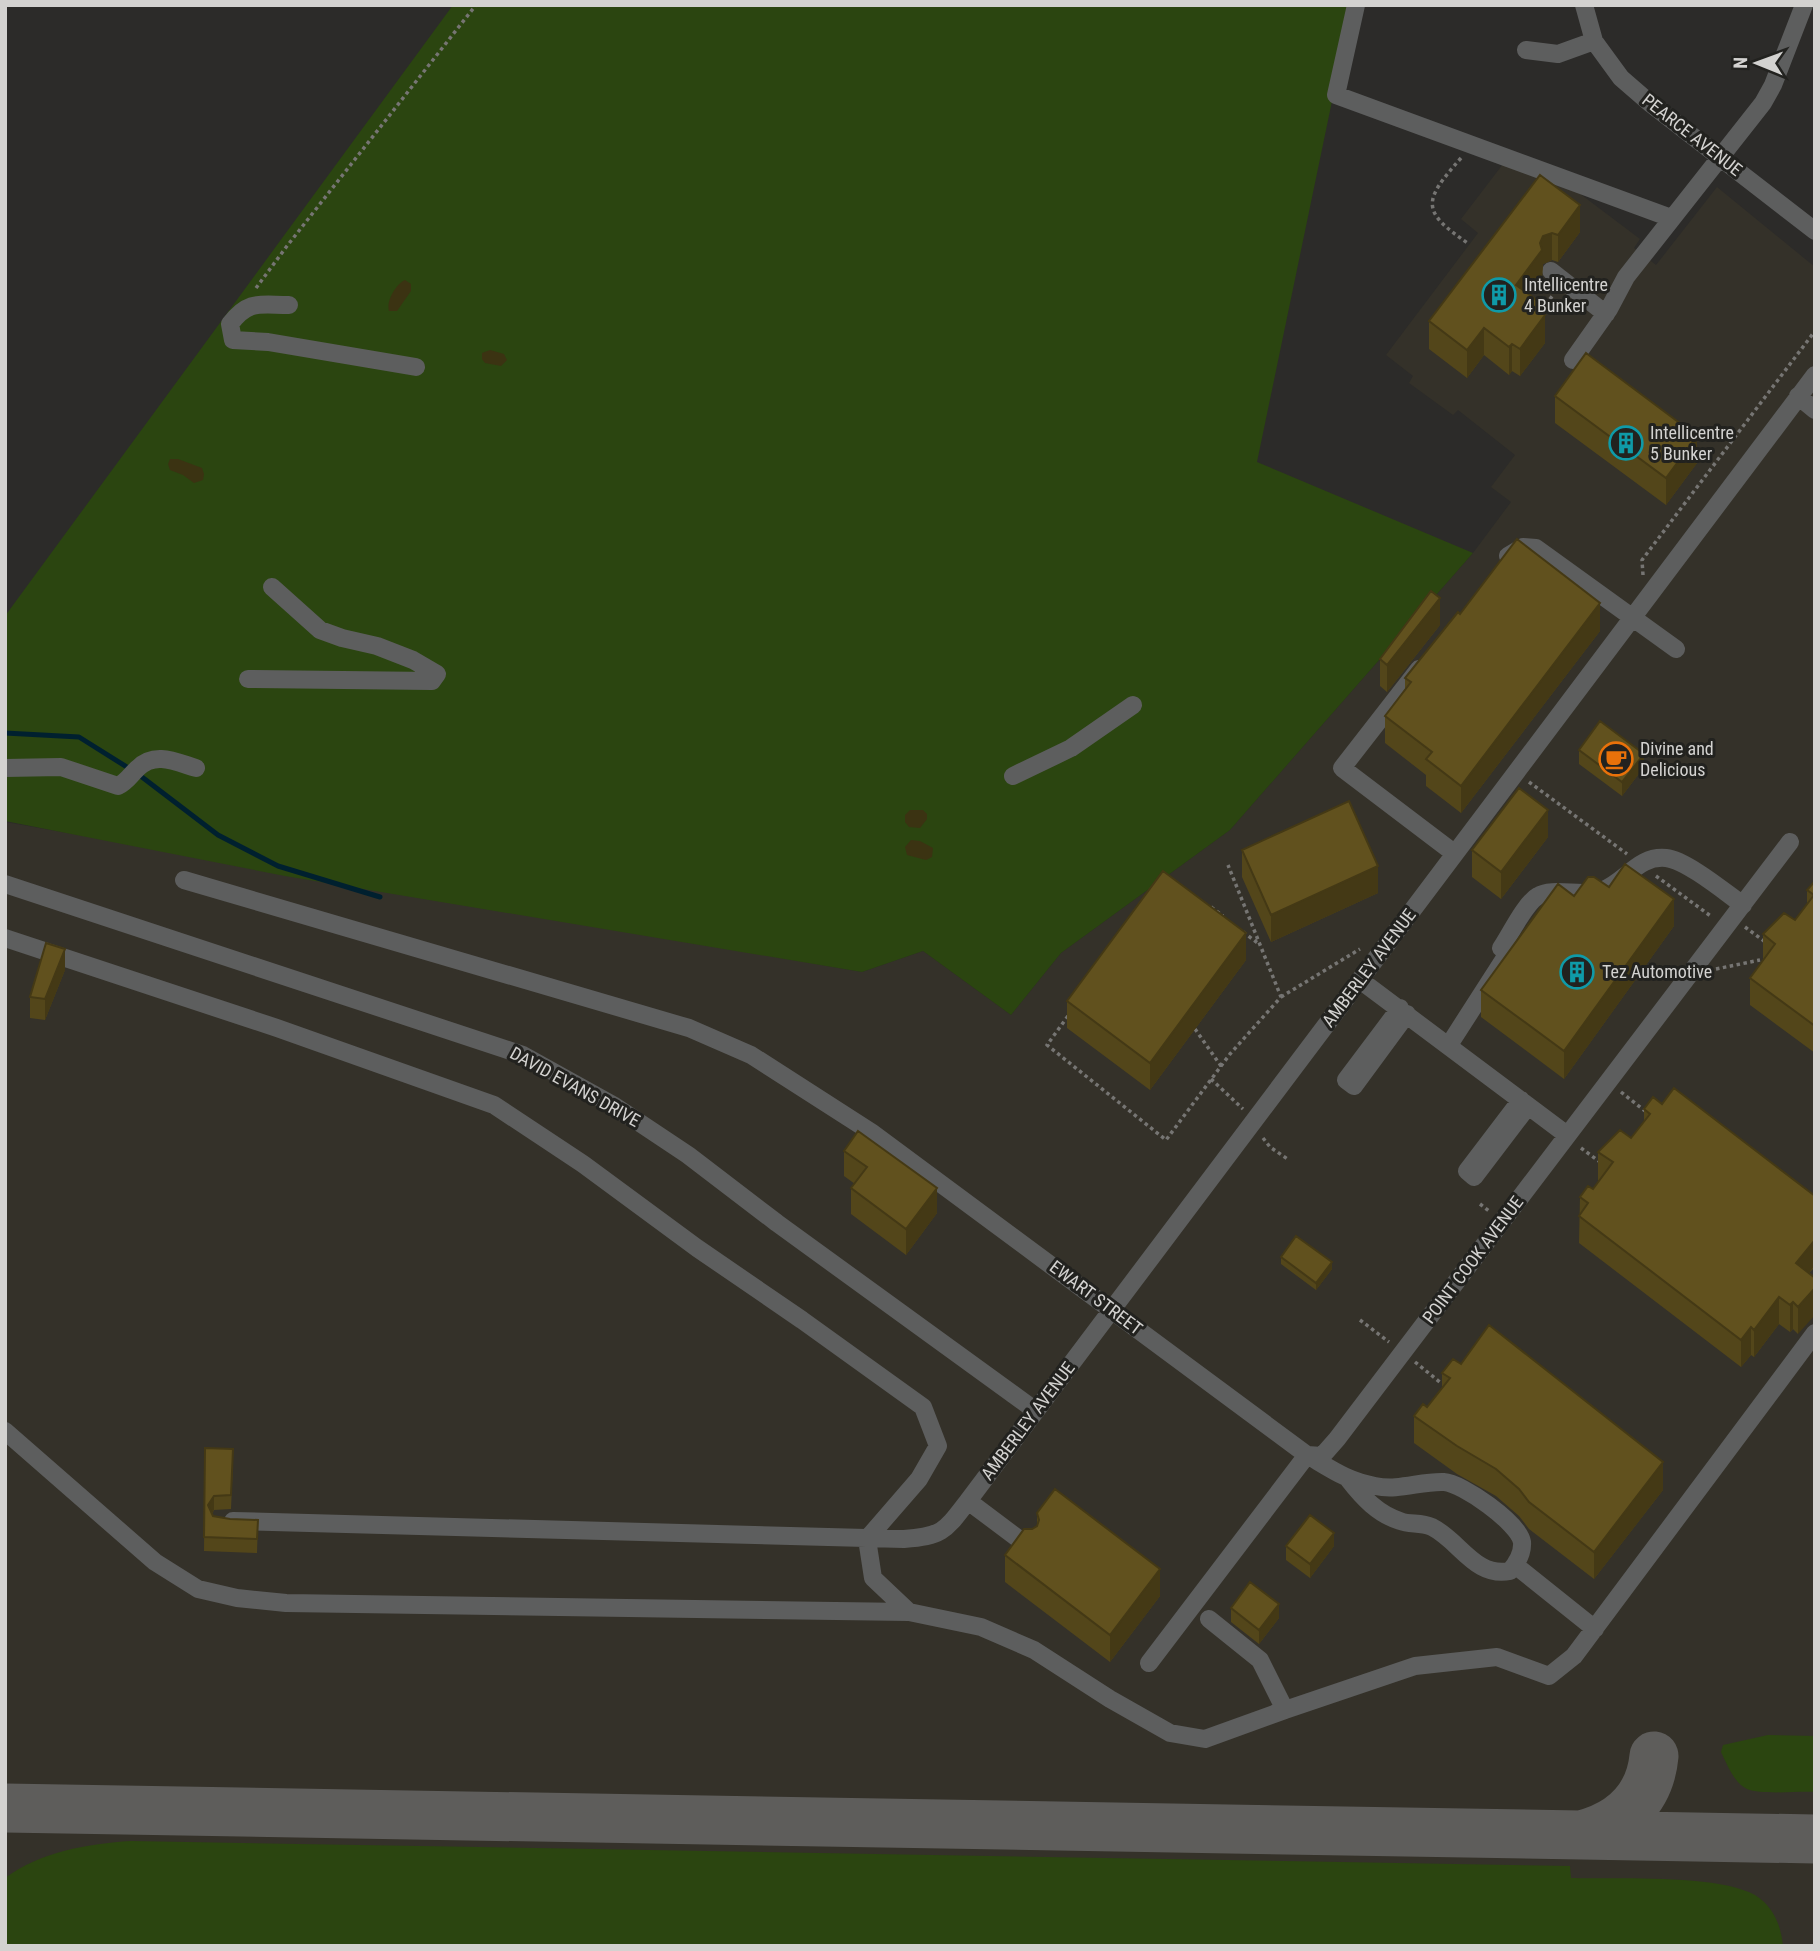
<svg xmlns="http://www.w3.org/2000/svg" width="1820" height="1951" viewBox="0 0 1820 1951" font-family="'Roboto Condensed',sans-serif">
  <style>
    .built { fill: #343129 }
    .green { fill: #2b4510 }
    .sand { fill: #3b3312 }
    .lines { fill: none; stroke-linecap: round; stroke-linejoin: round }
    .stream { stroke: #00202f; stroke-width: 5 }
    .taxiway { stroke: #5e5d5b; stroke-width: 49 }
    .path { stroke: #767573; stroke-width: 3.5; stroke-dasharray: 3.5 3.5; stroke-linecap: butt }
    .minor { stroke: #5d5e5e; stroke-width: 18 }
    .wall { fill: #53461a }
    .shaded-wall { fill: #443915 }
    .building { fill: #61511e; stroke: #443915; stroke-width: 2 }
    .labels { text-anchor: middle; stroke-width: 6; stroke-linejoin: round; paint-order: stroke }
    .street-label { font-size: 18px; fill: #d3d2d0; stroke: #22221f }
    .poi-label { font-size: 18px; fill: #d3d2d0; stroke: #22221f; text-anchor: start }
  </style>
  <rect width="100%" height="100%" fill="#2c2b29"/>
  <!-- built -->
  <path class="built" d="M1503,164l76,29 61,46 -6,9 22,17 61,-78 98,80v1679h-1810v-1124l857,150 61,-21 88,64 50,-62 169,-123 243,-277 38,-51 -20,-15 24,-32 -57,-45 -5,5 -44,-32 4,-7 -27,-21 92,-122 -17,-14z"/>
  <!-- green -->
  <path class="green" d="M453,5h899l-95,457 216,91 -243,277 -169,123 -50,62 -88,-64 -61,21 -577,-96 -280,-55v-205z
    M1768,1735l47,1v56c-18,-1 -53,3 -68,-3 -13,-6 -20,-25 -26,-37l2,-7z
    M131,1841l1439,25 1,12c45,1 148,-4 184,17 18,11 26,30 28,51h-1778v-68c37,-27 83,-34 126,-37z"/>
  <!-- sand -->
  <path class="sand" d="M405,280l6,4v7l-14,20h-8c-3,-10 7,-27 16,-31z
    M490,350l14,4 3,6 -6,6 -16,-3 -3,-4v-6z
    M170,459h8l24,9 2,6 -1,6 -9,3 -11,-8 -13,-5 -2,-6z
    M910,810h13l4,4v5l-7,9 -11,-1 -4,-5v-7z
    M911,840l9,1 13,7 -1,9 -6,3 -19,-5 -2,-8z"/>
  <g class="lines">
    <!-- stream -->
    <path class="stream" d="M5,733l74,4 59,37 80,61 60,31 102,31"/>
    <!-- taxiway -->
    <path class="taxiway" d="M5,1808l1810,31
      M1581,1835c40,-10 69,-36 73,-79"/>
    <!-- path -->
    <path class="path" d="M1461,158c-38,43 -41,53 8,86
      M256,288l31,-42 189,-241
      M1541,310l13,-16
      M1643,575l-1,-15 173,-229
      M1529,782l98,72
      M1656,876l56,41
      M1211,907l12,9
      M1745,927l19,14
      M1243,932l16,12
      M1716,969l44,-9
      M1281,997l79,-48
      M1068,1016l-21,29 119,95 64,-86 51,-57 -53,-132
      M1195,1029l26,37
      M1211,1079l32,30
      M1621,1092l24,19
      M1263,1138l7,9 19,13
      M1581,1148l19,14
      M1480,1204l9,7
      M1360,1320l29,22
      M1415,1362l26,21"/>
    <!-- minor -->
    <path class="minor" d="M1356,5l-20,90 335,123
      M1584,5l10,36 27,37 30,26 164,127
      M1526,50l32,4 36,-13
      M1551,271l55,43
      M289,305c-28,0 -40,-6 -59,19l3,16 35,2 148,25
      M1573,360l36,-51 17,-32 137,-174 10,-18 31,-80
      M1798,396l17,14
      M1508,556l15,-9 13,1 140,101
      M1419,669l-77,99 112,85
      M248,679l184,2 5,-7 -24,-14 -36,-14 -35,-8 -22,-8 -48,-43
      M5,768l56,-1 57,19c10,-5 12,-11 20,-18 17,-17 38,-6 58,0
      M1013,776l58,-28 62,-43
      M184,880l505,148 62,27 120,77 436,323c24,14 40,26 68,31 25,5 45,-5 69,-4 18,1 75,41 78,60 1,12 -5,21 -12,29 -35,7 -50,-30 -78,-44 -12,-5 -22,-2 -32,-6 -22,-7 -37,-23 -51,-41
      M5,884l518,171 90,50 75,50 89,68 259,188
      M5,938l272,90 217,77 89,59 114,84 105,72 121,87 15,39 -19,33 -52,60 6,39 36,34 72,15 53,23 76,49 60,34 35,6 80,-29 -25,-50 -51,-41
      M1360,980l207,155
      M1400,1008l-54,72 8,6 53,-72
      M1449,1045l59,-92 -7,-5c9,-13 24,-45 37,-52 14,-9 44,1 63,-5 24,-8 37,-36 65,-33 20,2 59,34 77,47
      M1521,1100l-54,71 7,6 54,-71
      M5,1431l150,131 43,27 39,9 49,5 623,9
      M233,1521l671,18c39,-3 41,-8 64,-38
      M1028,1546l-60,-45 847,-1126
      M1515,1565l80,64
      M1149,1663l158,-208 15,1 15,-17 453,-597
      M1285,1710l130,-44 82,-9 52,19 25,-20 241,-323"/>
  </g>
  <!-- wall -->
  <path class="wall" d="M1540,175l40,57 -22,30 -6,-2 -9,4 -1,13 -13,17 13,19 3,30 -25,33 -8,-5 -3,4 -25,-20 -17,23 -38,-29v-28z
    M1555,396l142,67 -31,42 -111,-82z
    M1460,614l140,17 -139,182 -35,-27v-11l-41,-32v-27l20,-27v-11z
    M1440,625l-53,67 -7,-6v-27z
    M1579,750l65,17 -22,29 -43,-32z
    M1548,837l-47,62 -29,-22v-27z
    M1242,850l136,43 -107,49 -29,-65z
    M1815,881v172l-65,-48v-27l13,-17v-27l32,-14 12,-16v-14z
    M1609,887l65,39 -110,153 -83,-62v-27l93,-94z
    M1246,960l-96,130 -83,-62v-27z
    M65,970l-20,50 -15,-2v-21z
    M1662,1104l153,92v71l-6,6 -11,61 -5,-5 -3,3 -11,-8 -25,33 -3,-2 -10,12 -162,-124 1,-46 13,-8 6,-9h-1v-28l33,-14 13,-16v-13z
    M844,1151l93,62 -31,42 -55,-41v-26l4,-4 -11,-8z
    M1281,1257l51,12 -16,21 -35,-26z
    M1442,1373l221,117 -69,89 -65,-50 -10,-13 -23,-20 -39,-22 -43,-31v-27l13,-9 15,-19z
    M205,1448l28,14 -2,47 -17,1 -2,4 1,2 17,3 28,1 -1,33 -53,-2z
    M1037,1513l123,83 -50,66 -105,-80v-27l32,-29z
    M1286,1546h48l-24,32 -24,-18z
    M1231,1608l48,10 -20,26 -28,-22z"/>
  <!-- shaded-wall -->
  <path class="shaded-wall" d="M1580,205v27l-22,30v-27z
    M1552,233v27l-9,4 -1,13 -26,35v-27l27,-49z
    M1542,304v16l3,-5v28l-25,33v-27l18,-40z
    M1484,328v27l-17,23v-28z
    M1512,344v27l-3,4v-28z
    M1697,436v27l-31,42v-27z
    M1440,598v27l-53,67v-27z
    M1600,603v28l-139,182v-27z
    M1644,754v13l-22,29v-14z
    M1548,810v27l-47,62v-27z
    M1378,866v27l-107,49v-27z
    M1674,899v27l-110,153v-28z
    M1246,933v27l-96,130v-27z
    M65,949v21l-20,50v-21z
    M937,1188v25l-31,42v-26z
    M1814,1239v27l-18,25v-28z
    M1332,1262v7l-16,21v-7z
    M1815,1288v27l-17,19v-27z
    M1779,1297v27l-25,33v-27z
    M1793,1302v27l-3,3v-27z
    M1751,1327v28l-10,12v-27z
    M1663,1462v28l-69,89v-27z
    M214,1496v14l-6,9v-14z
    M1334,1533v13l-24,32v-14z
    M1160,1569v27l-50,66v-27z
    M1279,1604v14l-20,26v-14z"/>
  <!-- building -->
  <path class="building" d="M1540,175l40,30 -22,30 -6,-2 -9,3 -3,7 2,7 -26,35 26,19 -4,5 7,6 -25,34 -8,-5 -3,3 -25,-19 -17,22 -38,-29z
    M1586,353l111,83 -31,42 -111,-82z
    M1517,539l83,64 -139,183 -35,-27 6,-7 -47,-36 26,-34 -6,-4 53,-66 2,2z
    M1431,591l9,7 -53,67 -7,-6z
    M1600,721l44,33 -22,28 -43,-32z
    M1519,788l29,22 -47,62 -29,-22z
    M1349,801l29,65 -107,49 -29,-65z
    M1625,864l49,35 -110,152 -83,-61 77,-106 16,12 14,-19h6l15,10z
    M1163,871l83,62 -96,130 -83,-62z
    M1815,881v145l-65,-48 25,-34 -12,-10 21,-21 11,7 19,-25 -7,-5z
    M46,943l19,6 -20,50 -15,-2z
    M1674,1088l141,108v44l-19,23 19,15v10l-17,19 -5,-5 -3,3 -11,-8 -25,33 -3,-3 -10,13 -162,-124 9,-13 -8,-6 8,-11 5,3 20,-27 -15,-10 22,-22 11,8 19,-24 -6,-5 9,-12 9,7z
    M858,1131l79,57 -31,41 -55,-41 16,-21 -23,-16z
    M1296,1236l36,26 -16,21 -35,-26z
    M1489,1325l174,137 -69,90 -65,-50 -10,-13 -23,-20 -39,-23 -43,-30 9,-12 4,3 23,-29 -8,-5 11,-14 8,5z
    M205,1448l28,1 -2,46 -17,1 -6,9 5,11 17,3 28,1 -1,19 -53,-2z
    M1055,1489l105,80 -50,66 -105,-80 19,-26h8l5,-3 2,-6 -2,-7z
    M1310,1515l24,18 -24,31 -24,-18z
    M1250,1582l29,22 -20,26 -28,-22z"/>
  <!-- icons -->
  <defs>
    <symbol id="building-ring" viewBox="-11 -11 22 22"><circle r="9.5" fill="#22221f" stroke="#0f9aa8" stroke-width="1.5"/><path d="M-4-6H4V6H1V3H-1V6H-4ZM-2.5-4.3h1.7v1.8h-1.7ZM.8-4.3h1.7v1.8H.8ZM-2.5-1h1.7V.8h-1.7ZM.8-1h1.7V.8H.8Z" fill="#0f9aa8"/></symbol>
    <symbol id="cafe-ring" viewBox="-11 -11 22 22"><circle r="9.5" fill="#22221f" stroke="#e8710a" stroke-width="1.5"/><path d="M-5.5-4.5H6V0H3Q3 3.5 0 3.5H-2.5Q-5.5 3.5-5.5 0ZM3-3.2v2h1.7v-2ZM-6 4.5H4V6H-6Z" fill="#e8710a"/></symbol>
  </defs>
  <g fill-rule="evenodd">
    <use href="#building-ring" x="1480" y="276" width="38" height="38"/>
    <use href="#building-ring" x="1607" y="424" width="38" height="38"/>
    <use href="#cafe-ring" x="1597" y="740" width="38" height="38"/>
    <use href="#building-ring" x="1558" y="953" width="38" height="38"/>
  </g>
  <g class="labels">
    <!-- street labels -->
    <g class="street-label">
      <text transform="translate(1692 135) rotate(38)" y="6">PEARCE AVENUE</text>
      <text transform="translate(1369 968) rotate(-53)" y="6">AMBERLEY AVENUE</text>
      <text transform="translate(575 1087) rotate(29)" y="6">DAVID EVANS DRIVE</text>
      <text transform="translate(1473 1260) rotate(-53)" y="6">POINT COOK AVENUE</text>
      <text transform="translate(1096 1298) rotate(37)" y="6">EWART STREET</text>
      <text transform="translate(1028 1421) rotate(-53)" y="6">AMBERLEY AVENUE</text>
    </g>
    <!-- poi labels -->
    <g class="poi-label">
      <text x="1524" y="291">Intellicentre<tspan x="1524" dy="21">4 Bunker</tspan></text>
      <text x="1650" y="439">Intellicentre<tspan x="1650" dy="21">5 Bunker</tspan></text>
      <text x="1640" y="755">Divine and<tspan x="1640" dy="21">Delicious</tspan></text>
      <text x="1602" y="978">Tez Automotive</text>
    </g>
  </g>
  <!-- border -->
  <rect width="1820" height="1951" fill="none" stroke="#d3d2d0" stroke-width="14"/>
  <!-- north arrow -->
  <g transform="translate(1757 63) rotate(271)" stroke="#22221f" stroke-width="5" paint-order="stroke">
  <path d="M0-5L12 26L0 18L-12 26Z" fill="#d3d2d0"/>
  <text y="-10" font-size="19" font-weight="bold" text-anchor="middle" fill="#d3d2d0">N</text>
  </g>
</svg>
